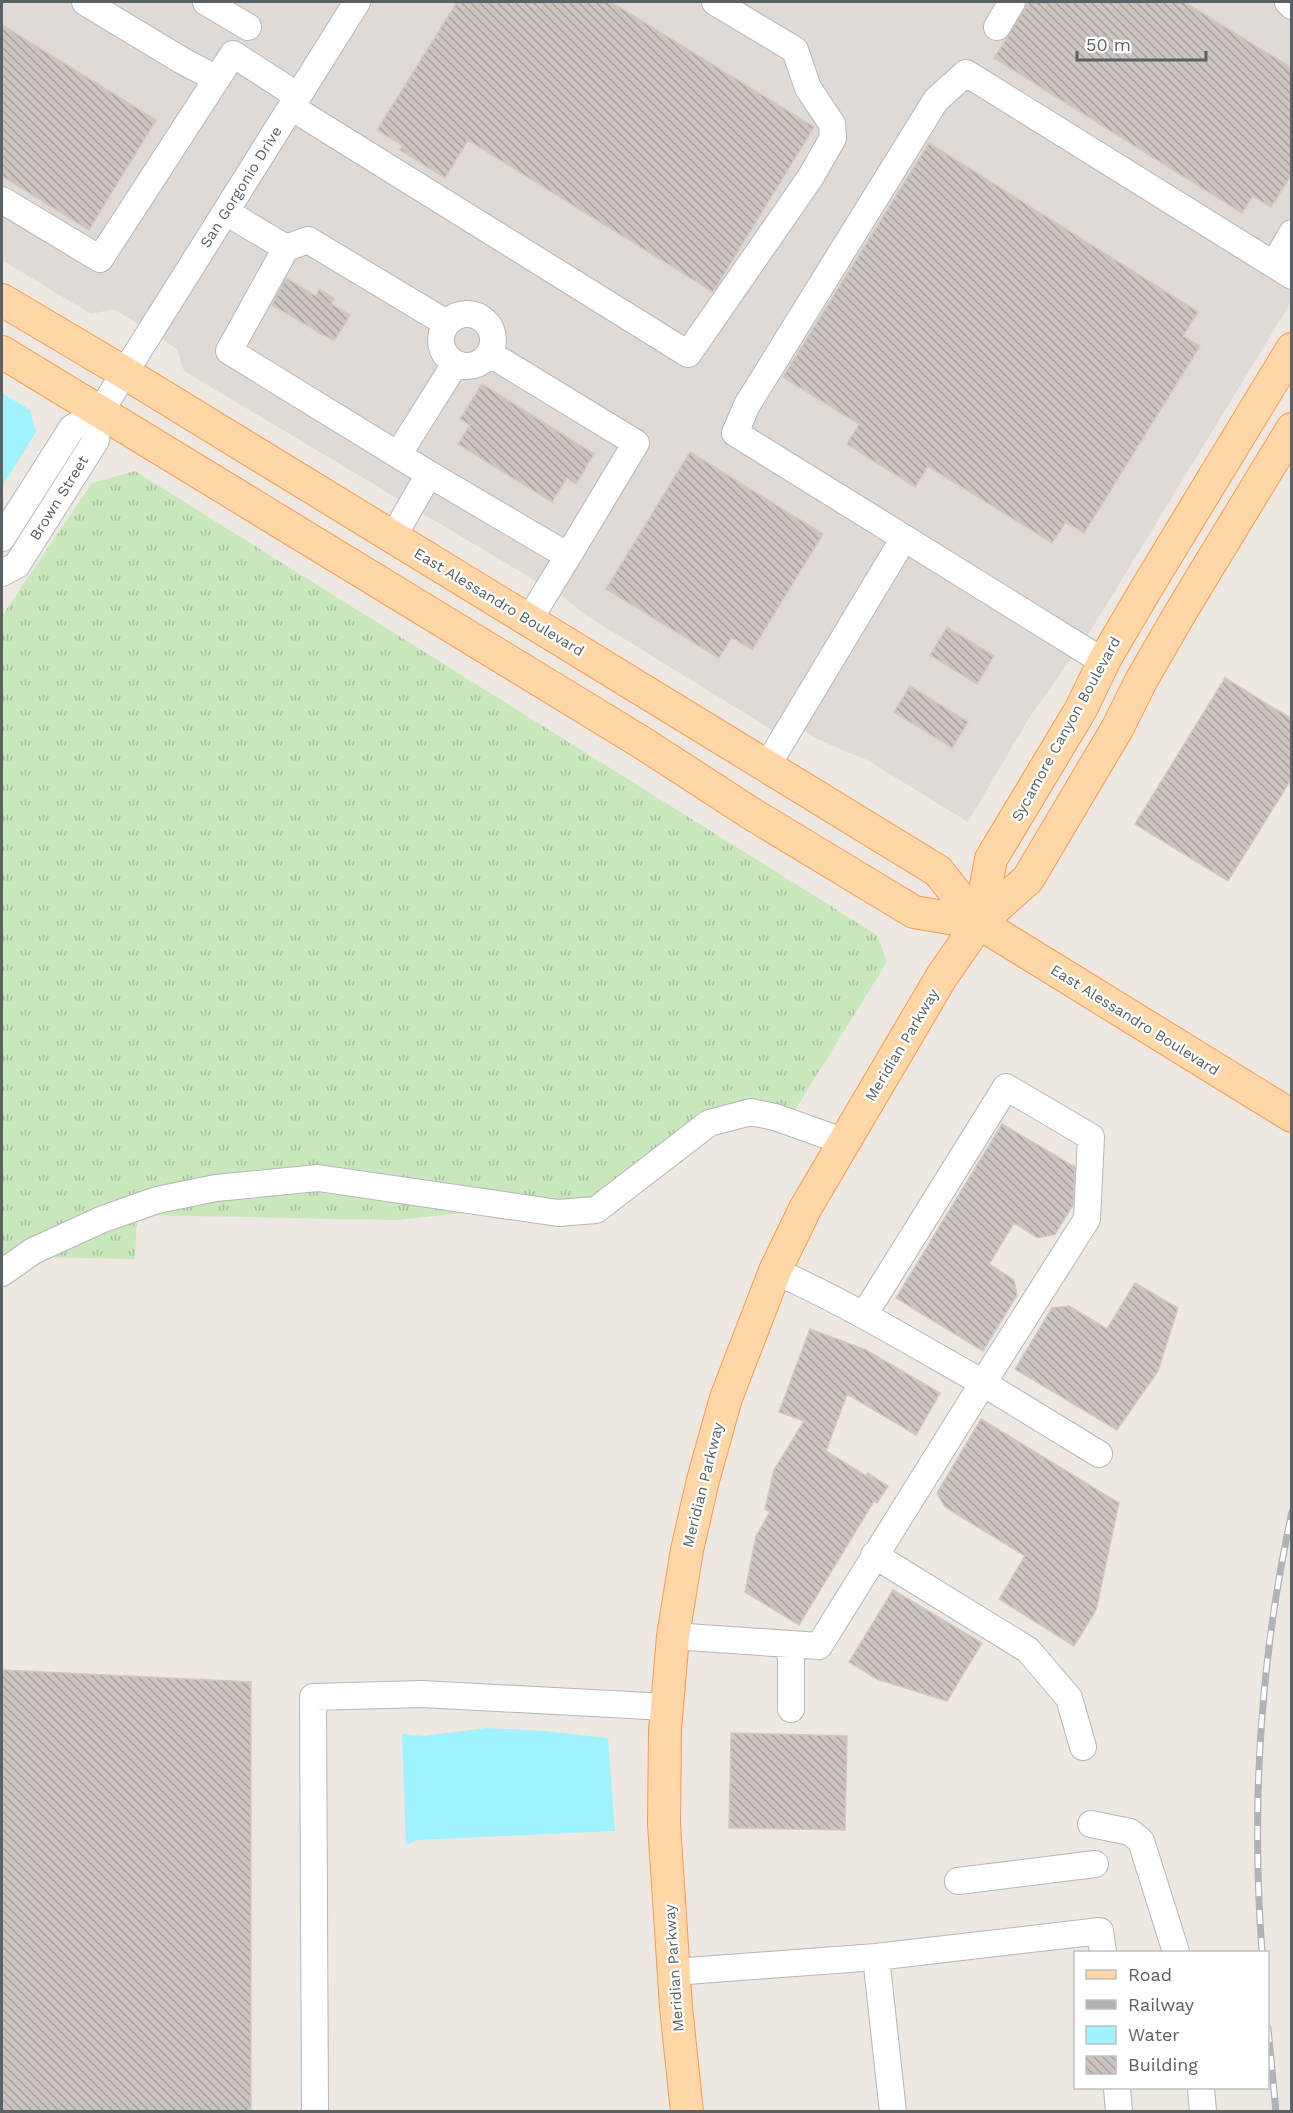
<svg xmlns="http://www.w3.org/2000/svg" width="1293" height="2113" viewBox="0 0 1293 2113" font-family="'Work Sans',sans-serif">
  <style>
    .industrial { fill: #dfdad6 }
    .grass { fill: url(#grass-tufts) }
    .water { fill: #a1f2ff }
    .building { fill: url(#building-back-hatch); stroke: #d3c7bf; stroke-width: 1.5 }
    .lines { fill: none; stroke-linecap: round; stroke-linejoin: round }
    .minor-casing { stroke: #b3b7ba; stroke-width: 28 }
    .major-casing { stroke: #fc984d; stroke-width: 34 }
    .minor { stroke: #fff; stroke-width: 26 }
    .major { stroke: #ffd6a6; stroke-width: 32 }
    .rail-casing { stroke: #b1b2b3; stroke-width: 7 }
    .rail { stroke: #fff; stroke-width: 4.5; stroke-dasharray: 14; stroke-linecap: butt }
    .labels { text-anchor: middle; stroke-width: 4.5; stroke-linejoin: round; paint-order: stroke }
    .street-label { font-size: 15px; fill: #5a6164; stroke: #fff }
  </style>
  <defs>
    <pattern id="grass-tufts" width="24" height="20" patternUnits="userSpaceOnUse" patternTransform="scale(1.5)"><rect width="24" height="20" fill="#c9e8bc"/><path d="M3 7l-1-3M5 7V3M7 7l1-3M15 17l-1-3M17 17v-4M19 17l1-3" fill="none" stroke="#a6bf9c"/></pattern>
    <pattern id="building-back-hatch" width="6" height="6" patternUnits="userSpaceOnUse" patternTransform="scale(1.5)"><rect width="6" height="6" fill="#cbc4c1"/><path d="M-1 5l2 2M0 0l6 6M5-1l2 2" fill="none" stroke="#a8a3a0"/></pattern>
  </defs>
  <rect width="100%" height="100%" fill="#eee8e2"/>
  <!-- industrial -->
  <path class="industrial" d="M2,2h1289v300l-203,333 -59,83 -61,104 -101,-62 -48,-20 -36,-22 -11,12 -185,-114 -21,-17 -382,-228 -7,-22 -63,-40 -23,5 -89,-54z"/>
  <!-- grass -->
  <path class="grass" d="M135,471l742,464 10,27 -92,148 -45,-6 -50,8 -107,87 -196,21 -260,-5 -2,44 -96,-2 -37,26v-667l90,-133z"/>
  <!-- water -->
  <path class="water" d="M2,393l28,17 6,22 -34,55z
    M487,1728l57,3 64,7 7,93 -199,9 -10,5 -4,-111 21,2z"/>
  <!-- building -->
  <path class="building" d="M457,2h154l203,125 -101,165 -245,-152 -23,38 -45,-28 3,-4 -26,-16z
    M1029,2h155l108,66v106l-21,33 -18,-11 -11,17 -248,-155z
    M2,25l154,95 -67,110 -87,-54z
    M929,143l269,169 -15,24 17,10 -116,187 -18,-11 -14,21 -124,-77 -13,21 -68,-43 12,-20 -76,-47z
    M286,278l30,18 3,-7 15,9 -3,6 19,11 -16,26 -62,-36z
    M482,384l112,70 -18,30 -9,-6 -15,24 -94,-58 12,-19 -10,-6z
    M690,452l133,82 -71,116 -20,-13 -13,21 -113,-69z
    M947,627l47,29 -17,28 -47,-29z
    M1225,678l67,41v59l-64,103 -93,-57z
    M910,686l58,36 -16,26 -58,-36z
    M1002,1124l73,43 -2,38 -18,29 -17,4 -24,-15 -25,41 25,16 3,15 -34,56 -87,-53z
    M1135,1283l43,25 -20,63 -41,59 -102,-61 37,-61 17,-2 38,23z
    M810,1329l56,21 74,43 -24,42 -69,-41 -21,57 40,25 2,-3 20,13 -11,17 -3,-2 -75,124 -54,-33 11,-56 14,-24 -5,-3 9,-39 30,-49 -25,-9z
    M981,1419l138,84 -23,107 -22,36 -75,-47 26,-43 -80,-49 -8,-14z
    M893,1590l89,53 -35,58 -70,-22 -28,-17z
    M2,1670l249,12v430h-249z
    M731,1733l116,3 -2,94 -116,-2z"/>
  <g class="lines">
    <defs>
      <path id="minor" d="M85,2l96,58 36,19
        M206,2l42,25
        M1288,2l4,4
        M997,27l15,-25
        M291,107l397,247 122,-176 23,-40 -1,-14 -24,-36 -13,-38 -80,-48
        M2,200l98,59 133,-205 65,42
        M226,212l60,36 -57,103 200,123 -36,63
        M286,248l22,-8 138,83
        M1274,265l18,-32
        M441 340a26 26 0 1 1 52 0a26 26 0 1 1-52 0Z
        M490,354l146,89 -68,113
        M398,455l57,-91
        M429,474l139,82 -39,64
        M2,538l70,-110 28,-16
        M2,573l15,-8 79,-125 4,-28 257,-410
        M1104,662l-369,-229 12,-28 189,-305 30,-27 326,203
        M767,766l137,-228
        M2,1273l31,-22 70,-32 54,-19 59,-12 102,-10 240,35 38,-3 113,-87 42,-11 24,5 70,25
        M864,1315l142,-228 85,50 -4,82 -104,164 116,71
        M874,1555l154,95 41,48 14,49
        M673,1636l146,10 164,-263c-69,-39 -136,-80 -208,-112
        M791,1709v-65
        M1091,1824l39,8 11,9 35,111
        M958,1881l137,-17
        M876,1957l17,155
        M674,1972l202,-15 224,-26 3,21
        M1117,2088l2,24
        M1201,2088l2,24
        M315,2112l-2,-415 109,-3 245,13"/>
      <path id="major" d="M2,300l123,73 813,498 41,52 313,193
        M2,352l639,390 111,72 162,98 65,11
        M979,923l12,-64 90,-150 24,-50 41,-70 146,-240
        M687,2112l-11,-105 -12,-183 1,-94 8,-94 14,-86 16,-70 23,-82 49,-127 31,-64 136,-231 37,-53 49,-44 89,-150 25,-50 40,-69 110,-181"/>
    </defs>
    <!-- minor casing -->
    <use href="#minor" class="minor-casing"/>
    <!-- major casing -->
    <use href="#major" class="major-casing"/>
    <!-- minor -->
    <use href="#minor" class="minor"/>
    <!-- major -->
    <use href="#major" class="major"/>
    <defs>
      <path id="rail" d="M1262,1952c-11,-149 -2,-294 30,-440
        M1268,2028l8,84"/>
    </defs>
    <!-- rail casing -->
    <use href="#rail" class="rail-casing"/>
    <!-- rail -->
    <use href="#rail" class="rail"/>
  </g>
  <g class="labels">
    <!-- street labels -->
    <g class="street-label">
      <text transform="translate(241 187) rotate(-58)" y="5">San Gorgonio Drive</text>
      <text transform="translate(59 498) rotate(-58)" y="5">Brown Street</text>
      <text transform="translate(499 602) rotate(31)" y="5">East Alessandro Boulevard</text>
      <text transform="translate(1066 729) rotate(-61)" y="5">Sycamore Canyon Boulevard</text>
      <text transform="translate(1135 1020) rotate(32)" y="5">East Alessandro Boulevard</text>
      <text transform="translate(902 1045) rotate(-59)" y="5">Meridian Parkway</text>
      <text transform="translate(703 1485) rotate(-76)" y="5">Meridian Parkway</text>
      <text transform="translate(674 1968) rotate(-94)" y="5">Meridian Parkway</text>
    </g>
  </g>
  <!-- border -->
  <rect width="1293" height="2113" fill="none" stroke="#5a6164" stroke-width="6"/>
  <!-- legend -->
  <rect x="1074" y="1951" width="195" height="138" fill="#ffffff" stroke="#bdc0c1" stroke-width="1.5"/>
  <rect x="1086" y="1970" width="30" height="9" fill="#ffd6a6" stroke="#bdc0c1" stroke-width="1.5"/>
  <text x="1128" y="1981" font-size="18" fill="#5a6164">Road</text>
  <rect x="1086" y="2000" width="30" height="9" fill="#b1b2b3" stroke="#bdc0c1" stroke-width="1.5"/>
  <text x="1128" y="2011" font-size="18" fill="#5a6164">Railway</text>
  <rect x="1086" y="2026" width="30" height="18" fill="#a1f2ff" stroke="#bdc0c1" stroke-width="1.5"/>
  <text x="1128" y="2041" font-size="18" fill="#5a6164">Water</text>
  <rect x="1086" y="2056" width="30" height="18" fill="url(#building-back-hatch)" stroke="#bdc0c1" stroke-width="1.5"/>
  <text x="1128" y="2071" font-size="18" fill="#5a6164">Building</text>
  <!-- scale -->
  <path d="M1077 51v9h129v-9" fill="none" stroke="#5a6164" stroke-width="3"/>
  <text x="1086" y="51" font-size="18" fill="#5a6164" stroke="#ffffff" stroke-width="4.5" paint-order="stroke">50 m</text>
</svg>
